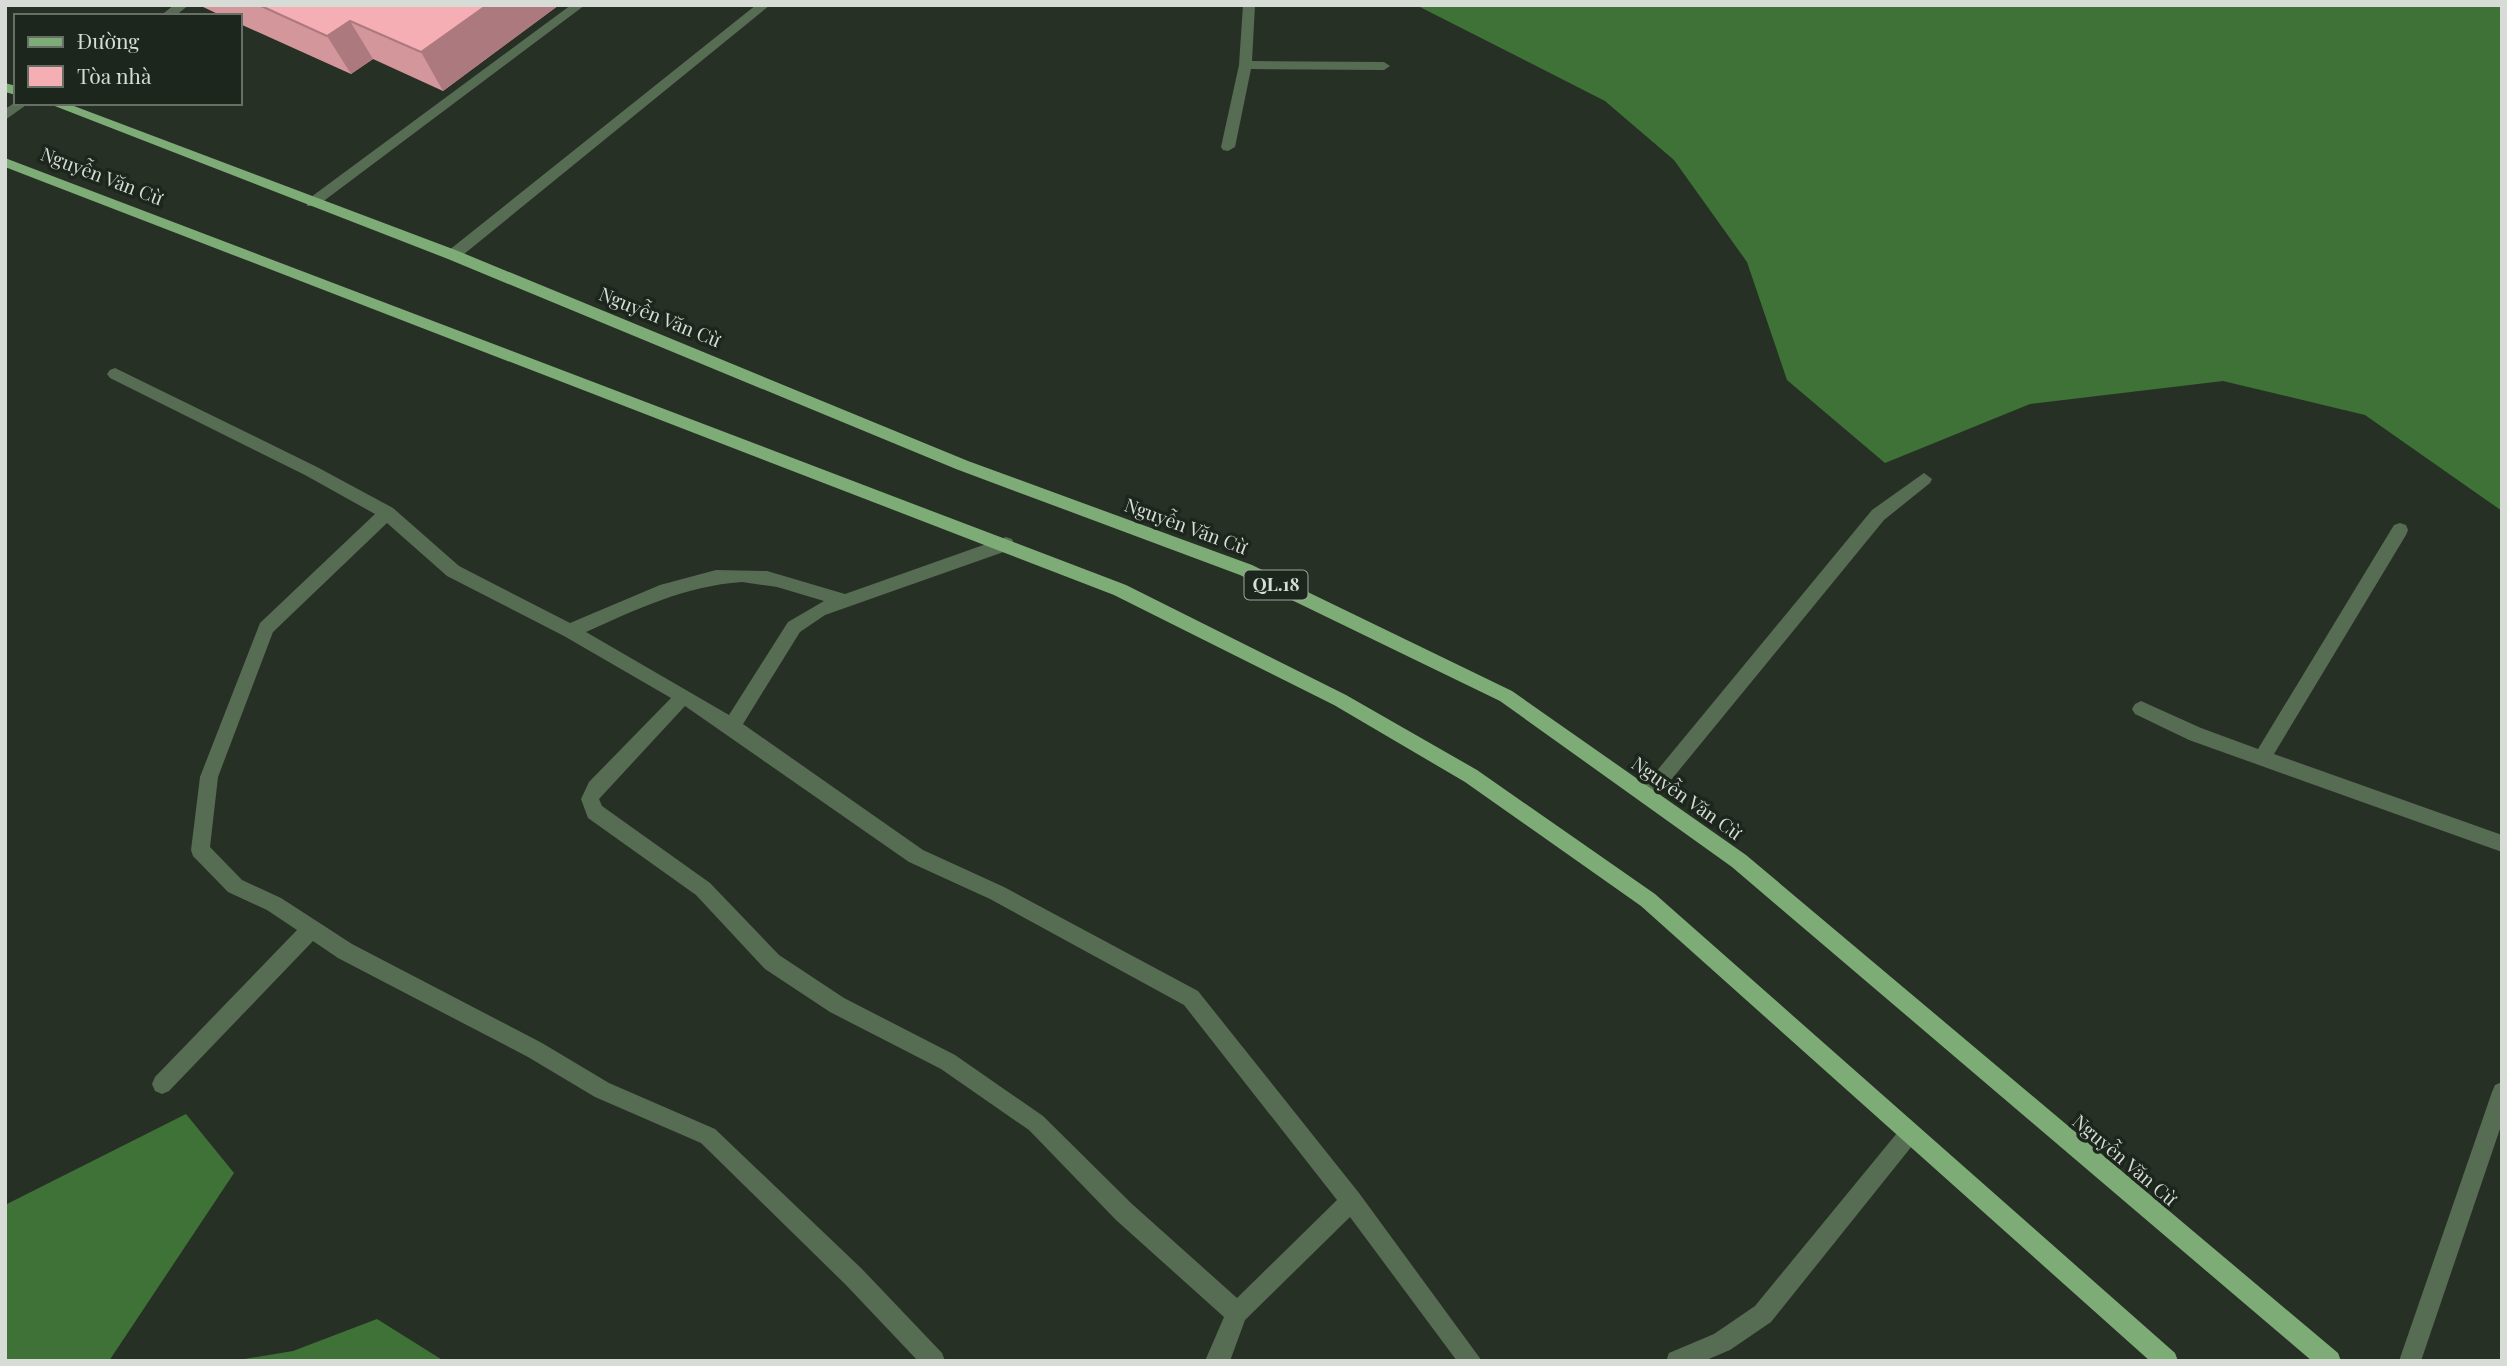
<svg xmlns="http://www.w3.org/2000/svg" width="2507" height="1366" viewBox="0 0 2507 1366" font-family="'Playfair Display',serif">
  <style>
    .forest { fill: #3f7237 }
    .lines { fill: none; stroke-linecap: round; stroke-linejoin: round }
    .service { fill: #576d53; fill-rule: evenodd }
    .minor { fill: #576d53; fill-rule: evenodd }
    .primary { fill: #7eac77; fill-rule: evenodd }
    .wall { fill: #d3969b }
    .shaded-wall { fill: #ac7a7e }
    .building { fill: #f5aeb4; stroke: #ac7a7e; stroke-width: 2 }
    .labels { text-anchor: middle; stroke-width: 7; stroke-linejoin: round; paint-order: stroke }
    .shield { fill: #1d261c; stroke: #9fa69e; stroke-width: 2 }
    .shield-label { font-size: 18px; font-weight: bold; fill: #d7ddd6 }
    .street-label { font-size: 19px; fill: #d7ddd6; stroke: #1d261c }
  </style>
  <rect width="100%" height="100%" fill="#273025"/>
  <!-- forest -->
  <path class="forest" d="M1416,5h1086v506l-137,-96 -142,-34 -193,23 -145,59 -98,-83 -40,-118 -73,-102 -69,-59z
    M186,1114l48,59 -125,188h-104v-156z
    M377,1319l67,42h-212l61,-10z"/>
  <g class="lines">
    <!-- service -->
    <path class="service" d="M174,5h15l-14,11h-15z
      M16,102l13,1 -24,17v-11z
      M1924,473l8,6 -2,4 -46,37 -231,282 -6,2 -6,-2 -3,-6 3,-6 231,-280z
      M2400,523l6,2 2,5 -2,5 -132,219 228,81v17l-313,-112 -54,-26 -3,-5 3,-5 6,-3 60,27 57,21 136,-224z
      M2502,1082v41l-81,238h-22l93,-269 3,-7z"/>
    <!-- minor -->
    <path class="minor" d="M571,5h14l-268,201h-10v-6z
      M756,5h14l-312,254h-10v-8z
      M1243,5h12l-3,56 132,1 6,4 -6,4 -133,-1 -16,78 -7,4 -5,-1 -2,-3 18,-82z
      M115,368l202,99 76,41 66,58 111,57 90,-38 56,-15 51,1 78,23 161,-57 6,2 2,5 -2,5 -187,66 -25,17 -57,92 180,126 81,37 194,104 161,202 123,168h-25l-107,-144 -105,103 -15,41h-25l19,-44 -108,-97 -87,-90 -88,-61 -111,-57 -65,-43 -69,-74 -108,-77 -7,-19 8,-17 82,-84 -107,-62 -117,-60 -60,-53 -114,109 -55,145 -8,70 32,33 39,18 71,46 190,99 67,40 106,46 147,140 80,84 3,8h-27l-72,-76 -145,-142 -106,-46 -67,-40 -190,-99 -25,-17 -144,150 -7,3 -7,-3 -3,-7 3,-7 142,-147 -30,-20 -39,-18 -35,-36 -2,-6 9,-73 60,-154 115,-109 -70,-39 -195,-97 -3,-4 3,-4zM742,582l35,5 47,14 -36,21 -59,93 -143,-83c51,-23 99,-46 156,-50zM685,706l224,156 81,37 194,106 153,195 -100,98 -105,-94 -89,-88 -88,-61 -111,-57 -65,-43 -69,-72 -108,-77 -3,-7z
      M1909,1124l7,3 3,7 -3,7 -145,181 -41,28 -26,11h-38l3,-8 45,-19 41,-28 147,-179z"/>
    <!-- primary -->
    <path class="primary" d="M5,83l11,3v9l-11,-3z
      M47,103h19l392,148 510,210 284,104 260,126 234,164 592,498 3,8h-29l-580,-494 -232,-166 -260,-126 -284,-106 -508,-210z
      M5,158l1121,427 220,110 131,75 178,124 520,459 3,8h-28l-509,-455 -176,-124 -131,-77 -220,-110 -1109,-428z"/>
  </g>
  <!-- wall -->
  <path class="wall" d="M199,5h360l-116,86 -70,-32 -22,15 -111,-50v-8h-18z"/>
  <!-- shaded-wall -->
  <path class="shaded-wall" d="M487,5h72l-116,86 -22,-39z
    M350,21l23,38 -22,15 -24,-38z"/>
  <!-- building -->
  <path class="building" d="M259,5h228l-66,47 -71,-31 -23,15z"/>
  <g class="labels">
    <!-- shield labels -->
    <rect class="shield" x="1244.5" y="570.5" width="63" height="29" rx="5"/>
    <g class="shield-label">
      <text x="1276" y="591">QL.18</text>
    </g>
    <!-- street labels -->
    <g class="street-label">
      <text transform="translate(102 176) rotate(21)" y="7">Nguyễn Văn Cừ</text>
      <text transform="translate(660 317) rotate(22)" y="7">Nguyễn Văn Cừ</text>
      <text transform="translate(1186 526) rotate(20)" y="7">Nguyễn Văn Cừ</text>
      <text transform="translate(1687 798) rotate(35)" y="7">Nguyễn Văn Cừ</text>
      <text transform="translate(2125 1160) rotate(40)" y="7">Nguyễn Văn Cừ</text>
    </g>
  </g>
  <!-- border -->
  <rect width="2507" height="1366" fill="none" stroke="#d7ddd6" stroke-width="14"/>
  <!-- legend -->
  <rect x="14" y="14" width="228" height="91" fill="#1d261c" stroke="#676f66" stroke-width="2"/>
  <rect x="28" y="37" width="35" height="10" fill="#7eac77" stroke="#676f66" stroke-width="2"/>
  <text x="77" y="49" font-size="21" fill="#d7ddd6">Đường</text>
  <rect x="28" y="66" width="35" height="21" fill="#f5aeb4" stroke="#676f66" stroke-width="2"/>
  <text x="77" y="84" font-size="21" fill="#d7ddd6">Tòa nhà</text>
</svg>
